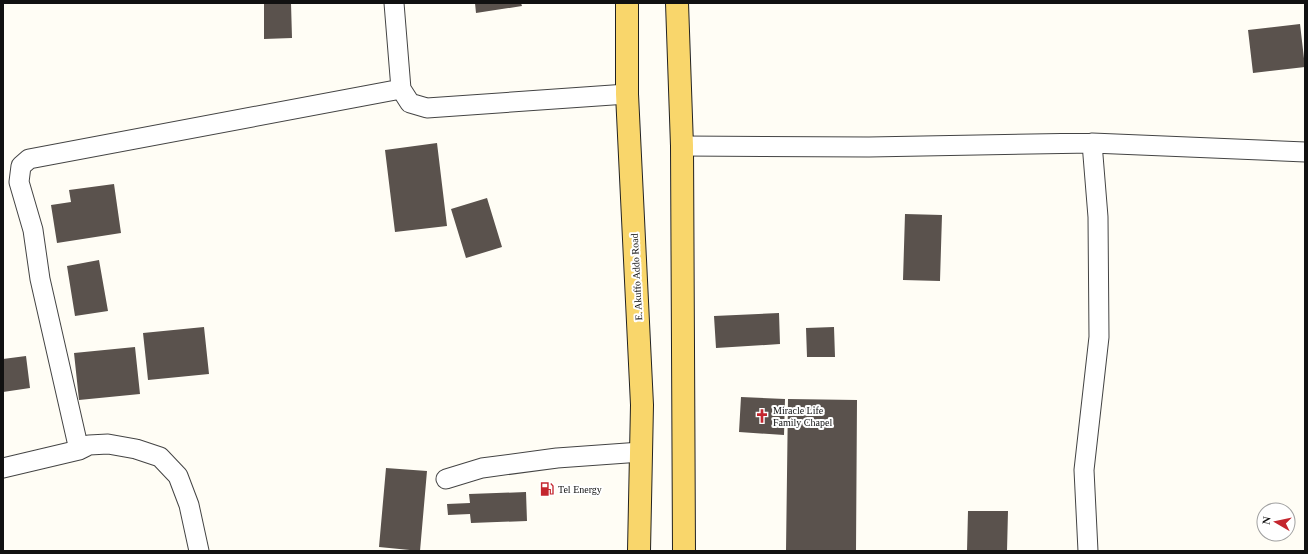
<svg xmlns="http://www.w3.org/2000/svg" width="1308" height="554" viewBox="0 0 1308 554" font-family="'Times New Roman',serif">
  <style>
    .building { fill: #5a524d }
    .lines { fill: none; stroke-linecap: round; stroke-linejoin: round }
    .minor-casing { stroke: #444; stroke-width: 21 }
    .major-casing { stroke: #222; stroke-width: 24 }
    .minor { stroke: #fff; stroke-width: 19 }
    .major { stroke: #f9d66b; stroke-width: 22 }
    .labels { text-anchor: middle; stroke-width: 4; stroke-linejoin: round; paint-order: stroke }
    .street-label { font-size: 10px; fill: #111; stroke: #fff }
    .poi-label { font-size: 10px; fill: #111; stroke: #fff; text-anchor: start }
  </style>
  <rect width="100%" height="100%" fill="#fffdf5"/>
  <!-- building -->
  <path class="building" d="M264,3h27l1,35 -28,1z
    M475,3h46l1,3 -46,7z
    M1300,24l5,43 -52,6 -5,-43z
    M437,143l10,83 -52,6 -10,-82z
    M114,184l7,49 -64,10 -6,-38 20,-3 -2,-12z
    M487,198l15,49 -36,11 -15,-49z
    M905,214l37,1 -2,66 -37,-1z
    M99,260l9,51 -33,5 -8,-50z
    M779,313l1,31 -64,4 -2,-32z
    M204,327l5,47 -61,6 -5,-47z
    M834,327l1,30h-28l-1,-29z
    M135,347l5,47 -61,6 -5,-47z
    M26,356l4,32 -27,4v-33z
    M741,397l44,2 -1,36 -45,-3z
    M788,399l69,1 -1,151h-70z
    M386,468l41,3 -7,80 -41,-4z
    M526,492l1,29 -56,2 -1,-9 -22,1 -1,-11 23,-1 -1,-9z
    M968,511h40l-1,40h-40z"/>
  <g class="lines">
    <defs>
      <path id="minor" d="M394,3l7,86 9,14 17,5 200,-14
        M682,146l187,1 223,-4 213,9
        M79,450l-39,-171 -7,-49 -14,-48 2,-16 8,-7 372,-70
        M3,468l76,-18 10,-5 19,-1 28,5 24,8 18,19 11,29 10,46
        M446,479l36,-11 75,-10 84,-6
        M1088,551l-4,-81 15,-133 -1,-120 -6,-74"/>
      <path id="major" d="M627,3v91l15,311 -3,146
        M677,3l5,143 2,405"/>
    </defs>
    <!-- minor casing -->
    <use href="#minor" class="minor-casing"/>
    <!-- major casing -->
    <use href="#major" class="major-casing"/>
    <!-- minor -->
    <use href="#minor" class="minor"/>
    <!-- major -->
    <use href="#major" class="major"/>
  </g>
  <!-- icons -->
  <defs>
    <symbol id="church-bare" viewBox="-9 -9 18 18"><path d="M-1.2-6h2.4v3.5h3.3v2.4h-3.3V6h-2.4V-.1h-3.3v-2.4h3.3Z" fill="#c4262e" stroke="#fff" stroke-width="2.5" paint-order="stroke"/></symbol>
    <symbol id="fuel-bare" viewBox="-9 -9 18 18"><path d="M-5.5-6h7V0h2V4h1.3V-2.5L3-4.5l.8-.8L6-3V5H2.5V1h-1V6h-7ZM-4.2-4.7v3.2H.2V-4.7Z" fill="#c4262e" stroke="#fff" stroke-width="2.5" paint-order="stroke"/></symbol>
  </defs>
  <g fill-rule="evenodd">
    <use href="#church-bare" x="752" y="406" width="20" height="20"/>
    <use href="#fuel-bare" x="537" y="479" width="20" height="20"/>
  </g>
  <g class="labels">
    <!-- street labels -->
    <g class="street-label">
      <text transform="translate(636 277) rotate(-93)" y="4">E. Akuffo Addo Road</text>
    </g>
    <!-- poi labels -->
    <g class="poi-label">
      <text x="773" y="414">Miracle Life<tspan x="773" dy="12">Family Chapel</tspan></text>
      <text x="558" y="493">Tel Energy</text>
    </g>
  </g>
  <!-- border -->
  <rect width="1308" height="554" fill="none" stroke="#111111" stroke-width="8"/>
  <!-- north arrow -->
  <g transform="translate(1276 522) rotate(279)"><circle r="19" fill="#ffffff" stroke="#a0a0a0"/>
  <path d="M0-3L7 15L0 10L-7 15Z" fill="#c4262e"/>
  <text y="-6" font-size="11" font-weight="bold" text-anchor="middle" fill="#111111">N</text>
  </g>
</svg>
